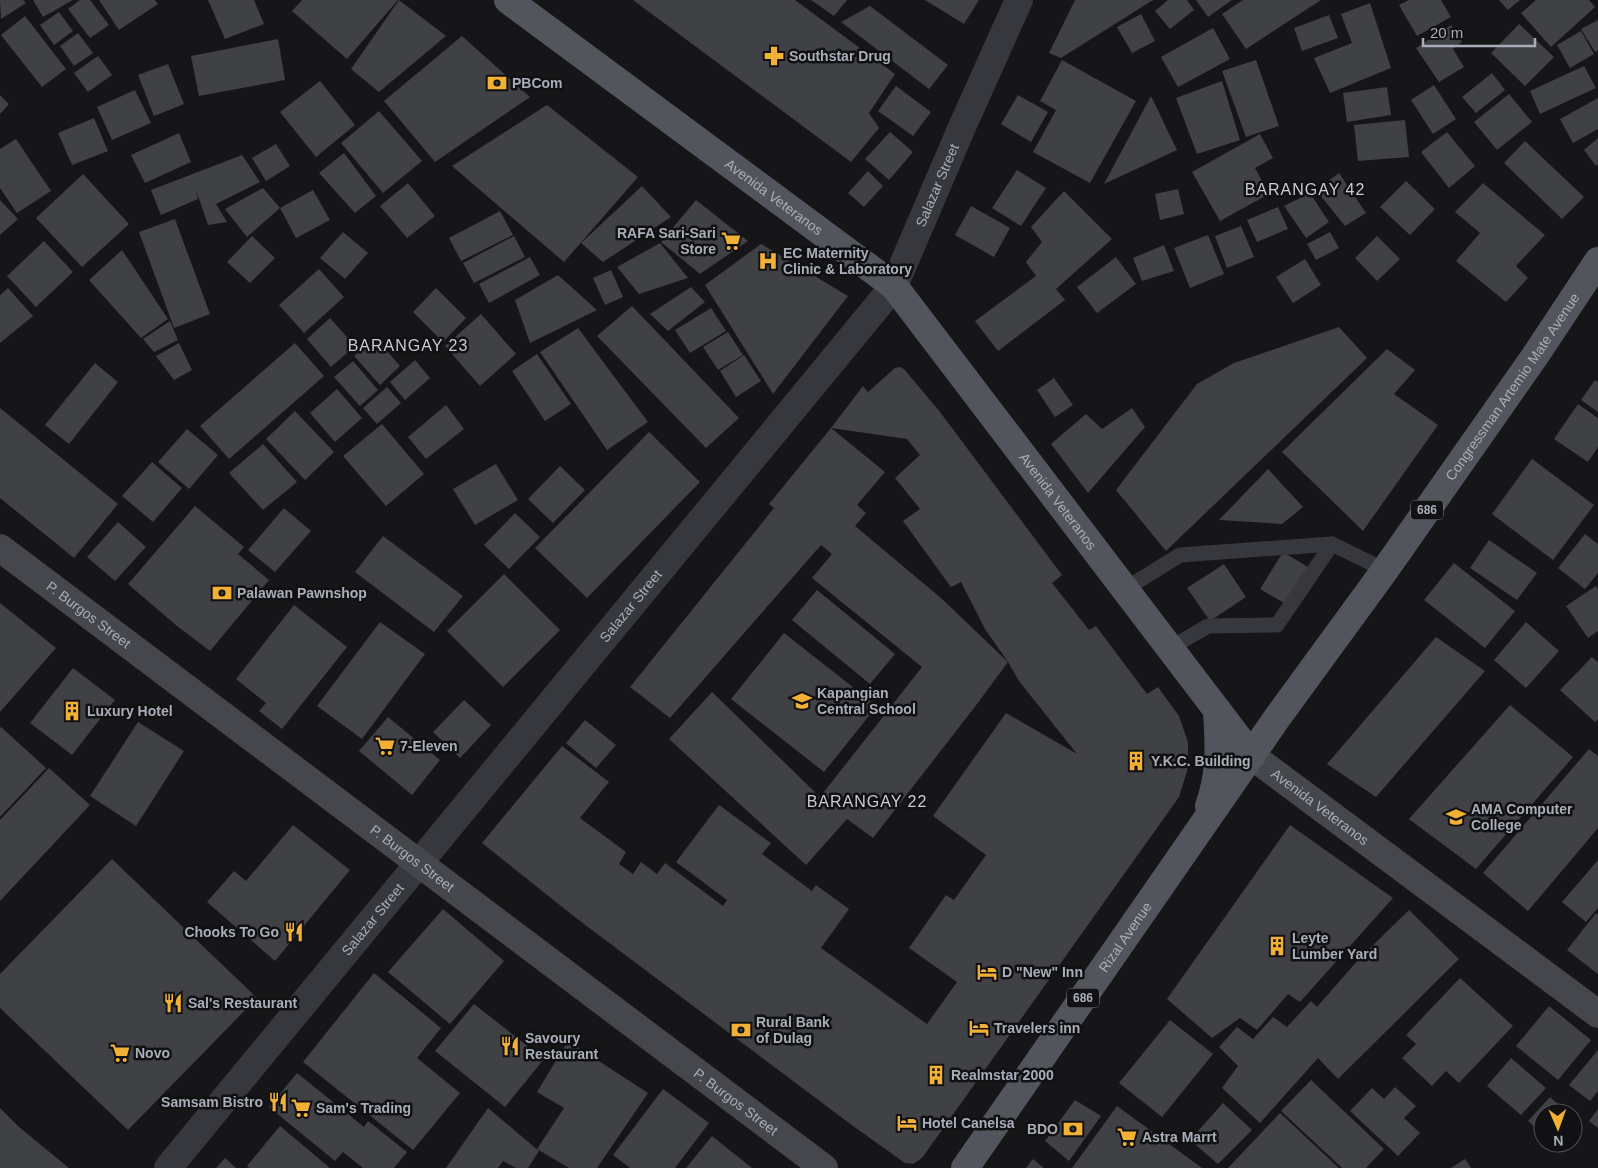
<svg xmlns="http://www.w3.org/2000/svg" width="1598" height="1168" viewBox="0 0 1598 1168" font-family="Helvetica,sans-serif">
  <style>
    .building { fill: #404145; fill-rule: evenodd }
    .lines { fill: none; stroke-linecap: round; stroke-linejoin: round }
    .service { stroke: #37383d; stroke-width: 15 }
    .tertiary { stroke: #37383d; stroke-width: 28 }
    .secondary { stroke: #45474d; stroke-width: 28 }
    .primary { stroke: #53555c; stroke-width: 28 }
    .labels { text-anchor: middle; stroke-width: 5; stroke-linejoin: round; paint-order: stroke }
    .shield { fill: #111113; stroke: #7b7e86; stroke-width: 1 }
    .shield-label { font-size: 12px; font-weight: bold; fill: #a8adb8 }
    .poi-label { font-size: 14px; font-weight: bold; fill: #a8adb8; stroke: #111113; text-anchor: start }
    .street-label { font-size: 14px; fill: #a8adb8; stroke: #111113 }
    .quarter-label { font-size: 16px; letter-spacing: 1px; fill: #c9ccd4; stroke: #111113 }
  </style>
  <rect width="100%" height="100%" fill="#161618"/>
  <!-- building -->
  <path class="building" d="M0,0h23l3,3 -25,16z
    M33,0h40l-30,17z
    M80,0h10l19,25 -19,13 -22,-29z
    M99,0h56l3,4 -39,26z
    M208,0h46l10,24 -39,15z
    M302,0h96l-51,59 -55,-48z
    M399,0l47,36 -67,56 -28,-23z
    M633,0h162l100,74 -26,39 10,15 -28,34z
    M811,0h36l-13,16z
    M925,0h54l-15,24z
    M1075,0h78l-92,58 -12,-5z
    M1168,0h19l7,10 -24,19 -15,-18z
    M1196,0h36l-24,17z
    M1243,0h78l-75,49 -24,-35z
    M1409,0h32l10,17 -34,19 -18,-31z
    M1499,0h21l-12,10z
    M1536,0h53l6,7 -44,40 -30,-34z
    M1370,3l21,65 -61,25 -16,-35 38,-15 -11,-29z
    M870,6l78,59 -19,24 -88,-67z
    M59,12l14,19 -19,14 -14,-20z
    M1141,14l14,27 -23,12 -15,-26z
    M1329,15l9,23 -36,13 -8,-23z
    M25,16l41,53 -24,18 -41,-52z
    M1598,20v30l-3,2 -14,-23z
    M1519,24l35,33 -29,29 -34,-33z
    M1451,25l11,17 -9,7 11,18 -25,15 -23,-34z
    M1213,28l17,31 -52,28 -17,-30z
    M1581,31l13,23 -24,14 -13,-23z
    M78,33l15,20 -19,13 -14,-20z
    M462,36l68,61 -95,65 -51,-61z
    M278,39l7,41 -86,16 -8,-40z
    M98,56l14,19 -24,17 -14,-19z
    M1062,60l74,41 -46,82 -57,-31 23,-42 -16,-9z
    M1256,60l23,66 -33,11 -24,-66z
    M168,64l16,40 -30,12 -16,-41z
    M1584,66l12,22 -56,26 -10,-23z
    M1492,73l13,17 -29,23 -14,-16z
    M320,81l35,44 -39,32 -36,-45z
    M1222,81l18,59 -43,14 -21,-56z
    M1434,85l22,34 -23,15 -22,-34z
    M896,86l35,26 -18,24 -35,-25z
    M1387,87l4,28 -44,7 -4,-29z
    M135,90l16,33 -39,17 -15,-33z
    M1509,94l23,28 -35,28 -23,-28z
    M0,95l9,9 -9,10z
    M1018,95l30,17 -17,30 -30,-18z
    M1151,96l26,54 -73,34z
    M1598,98v31l-25,14 -13,-24z
    M547,105l91,72 -74,85 -112,-96z
    M379,111l43,50 -39,32 -42,-50z
    M94,118l14,33 -36,14 -14,-32z
    M1405,120l4,37 -51,4 -4,-36z
    M890,132l23,20 -24,28 -24,-21z
    M1447,132l28,34 -26,22 -28,-36z
    M179,133l12,29 -46,21 -14,-28z
    M1260,134l13,24 -18,10 14,26 -49,27 -28,-49z
    M1598,138v26l-2,2 -12,-16z
    M16,139l35,52 -34,22 -17,-25v-39z
    M1525,141l59,56 -22,22 -58,-56z
    M276,144l14,22 -24,15 -14,-23z
    M344,153l32,43 -21,17 -36,-40z
    M242,155l18,27 -44,22 11,18 -19,3 -12,-35 2,9 -37,16 -10,-25z
    M1017,170l29,18 -25,38 -29,-18z
    M868,171l15,15 -19,21 -16,-14z
    M1339,173l27,40 -21,13 -29,-36z
    M83,174l46,50 -47,43 -46,-49z
    M1406,181l29,28 -25,26 -30,-28z
    M408,183l27,33 -28,22 -27,-32z
    M1483,183l62,52 -29,31 12,12 -22,24 -50,-41 24,-28 -25,-21z
    M642,186l29,31 -68,45 -22,-19z
    M263,188l17,20 33,-18 17,30 -34,18 -16,-30 -33,29 -22,-28z
    M1178,189l6,25 -24,6 -5,-26z
    M1064,191l48,48 -56,50 9,11 -67,51 -23,-30 61,-45 -10,-14 16,-20 -11,-15z
    M1310,193l19,29 -23,16 -22,-32z
    M0,200l18,19 -18,16z
    M696,200l52,41 -48,33 -39,-32z
    M971,206l39,22 -16,29 -39,-22z
    M1278,207l10,22 -31,13 -10,-22z
    M500,211l13,24 -52,26 -12,-23z
    M175,219l35,95 -36,14 -35,-96z
    M1241,226l13,31 -27,11 -12,-32z
    M343,232l25,21 -23,26 -25,-21z
    M1330,232l9,16 -23,12 -9,-16z
    M1208,235l16,39 -34,14 -16,-40z
    M252,236l23,22 -25,25 -23,-21z
    M514,236l11,21 -51,26 -11,-20z
    M1377,236l23,23 -23,22 -22,-23z
    M44,241l29,31 -37,35 -29,-31z
    M660,243l28,35 -49,16 -22,-27z
    M761,244l87,52 -75,98 -68,-109z
    M1164,245l10,26 -32,10 -9,-23z
    M122,250l46,69 -27,19 -52,-58z
    M530,257l10,18 -51,28 -10,-19z
    M1116,257l20,27 -39,29 -20,-26z
    M1305,259l16,26 -28,18 -17,-26z
    M319,269l25,28 -40,36 -25,-28z
    M611,270l12,27 -18,8 -12,-27z
    M558,275l39,35 -67,33 -15,-43z
    M691,287l14,15 -37,29 -18,-17z
    M8,288l25,28 -33,27v-48z
    M436,288l30,30 -23,24 -30,-30z
    M632,306l107,112 -33,30 -109,-112z
    M711,308l15,23 -36,22 -15,-23z
    M481,314l35,40 -36,32 -35,-40z
    M330,318l25,28 -24,21 -24,-28z
    M170,321l8,19 -24,12 -11,-13z
    M1339,327l28,31 -201,193 -50,-61 81,-106 37,-21z
    M578,328l70,94 -41,28 -67,-98z
    M728,332l15,23 -25,15 -15,-23z
    M375,337l25,29 -20,19 -26,-29z
    M179,343l13,27 -18,10 -18,-24z
    M295,343l29,33 -95,83 -29,-33z
    M1387,349l28,21 -21,24 44,31 -75,106 -81,-79z
    M537,354l34,50 -26,17 -33,-50z
    M744,355l17,26 -25,16 -16,-26z
    M415,360l15,18 -25,22 -15,-18z
    M353,361l25,29 -18,16 -26,-29z
    M95,363l23,19 -49,62 -24,-19z
    M900,367l4,2 36,43 122,163 -10,8 37,47 7,-4 51,68 11,-7 21,29 9,26v26l-9,29 -257,361 -9,6 -8,-1 -52,-37 -277,-208 -94,-75 80,-97 47,36 -29,36 46,34 -7,12 14,10 8,-12 16,12 8,-11 58,43 4,-6 -51,-38 43,-57 52,38 -9,11 50,37 4,-6 33,24 -28,39 106,76 30,-42 -48,-34 37,-53 8,5 32,-45 -53,-39 73,-103 71,41 -58,-73 -11,-19 -34,46 -101,130 -26,-19 -41,46 -137,-126 43,-47 108,105 102,-130 -110,-89 20,-24 -11,-9 -151,173 -40,-31 144,-179 -5,-4 62,-76 32,-42 5,6 27,-24zM831,428l76,11 13,16 -25,23 25,31 -17,12 48,66 10,-5 24,47 23,33 -67,-64 -86,-72 11,-13 -9,-8 28,-33z
    M1054,378l19,27 -18,12 -18,-27z
    M1595,380l3,2v30l-17,-12z
    M387,387l14,16 -24,21 -14,-16z
    M337,389l25,29 -27,24 -25,-29z
    M1578,404l20,14v29l-10,15 -34,-23z
    M446,405l18,24 -38,30 -18,-22z
    M0,408l118,96 -44,54 -74,-60z
    M1132,408l13,19 -57,66 -37,-49 35,-30 16,15z
    M295,411l39,41 -29,28 -39,-41z
    M382,424l42,50 -38,32 -43,-50z
    M187,429l31,26 -29,34 -31,-27z
    M649,432l51,50 -113,116 -52,-50z
    M263,444l34,38 -34,28 -34,-37z
    M1532,459l62,46 -41,55 -61,-46z
    M152,462l30,26 -29,34 -31,-26z
    M496,464l22,36 -43,25 -22,-36z
    M560,466l25,24 -32,33 -25,-24z
    M1268,469l35,38 -21,17 -63,-4z
    M195,506l49,41 -6,7 31,26 -59,71 -33,-25 -49,-42z
    M284,508l27,23 -36,41 -27,-22z
    M515,513l25,24 -31,32 -25,-24z
    M118,522l28,25 -31,34 -28,-24z
    M1585,534l13,10v29l-13,16 -27,-21z
    M383,536l80,60 -29,36 -79,-60z
    M1489,540l48,33 -20,27 -47,-32z
    M1283,552l35,21 -22,37 -36,-21z
    M1454,563l61,48 -30,37 -61,-48z
    M1224,564l22,33 -36,24 -23,-33z
    M504,574l56,56 -57,57 -56,-56z
    M1596,586l2,3v42l-10,7 -22,-32z
    M817,590l78,64 -25,30 -78,-64z
    M0,603l56,45 -56,64z
    M294,605l53,42 -65,82 -23,-18 7,-8 -30,-24z
    M380,622l45,32 -63,85 -45,-33z
    M1526,622l33,29 -33,37 -32,-28z
    M784,633l93,73 -53,66 -93,-73z
    M1436,637l49,34 -109,126 -49,-33z
    M1592,657l6,5v57l-3,3 -35,-32z
    M73,668l42,32 -43,55 -42,-32z
    M464,700l27,25 -31,33 -27,-26z
    M1510,705l63,52 -97,112 -67,-50z
    M388,717l52,43 -28,35 -53,-44z
    M585,720l31,25 -20,23 -30,-25z
    M138,722l46,29 -48,75 -46,-30z
    M1,727l45,41 -46,49v-89z
    M1589,749l9,7v72l-70,83 -45,-38z
    M49,768l41,37 -90,96v-81z
    M293,825l57,45 -75,91 -68,-59 27,-31 12,10z
    M1290,825l103,73 -93,104 -12,-8 -31,36 -17,-12 -28,20 -45,-39z
    M112,859l145,139 -129,132 -128,-122v-34z
    M1598,860v48l-12,14 -24,-20z
    M443,909l61,52 -54,63 -62,-52z
    M1409,910l50,49 -121,120 -20,-21 -58,65 -38,-35 16,-22 -19,-19 18,-20 16,12 20,-22 14,10 24,-26 6,6 41,-47z
    M1596,913l2,2v59l-31,-24z
    M374,973l67,55 -24,30 43,35 -47,57 -110,-88z
    M1460,978l53,48 -54,57 -13,-12 -14,15 -30,-28 14,-14 -10,-9z
    M474,1004l70,55 -39,48 -70,-56z
    M1549,1006l42,34 -33,40 -42,-34z
    M1170,1020l43,34 -51,63 -43,-34z
    M568,1041l80,52 -51,75h-28l-32,-19 27,-41 -27,-16z
    M1598,1050v41l-8,10 -21,-16z
    M1511,1058l35,30 -25,27 -34,-29z
    M297,1073l67,54 4,-6 39,31 -13,16h-31l-20,-16 -8,9 -66,-54z
    M1311,1080l73,69 -18,19h-24l-61,-57z
    M1395,1087l21,19 -12,12 16,15 -22,23 -48,-45 22,-23 12,11z
    M663,1089l46,34 -34,45h-45l-17,-13z
    M1550,1097l18,16h-25v22l-15,-14z
    M1075,1100l26,16 -32,45 -24,-20z
    M1223,1103l29,27 -34,34 -28,-24z
    M1117,1106l85,62h-130z
    M0,1108l19,19 50,41h-69z
    M488,1108l51,43 -11,17h-12l-13,-7 -5,7h-52z
    M1598,1109v19l-9,-7z
    M1280,1113l59,55h-111z
    M280,1126l50,42h-81l-2,-2z
    M712,1136l40,32h-66z
    M225,1158l11,10h-20z
    M1033,1159l11,9h-18z
    M1465,1159l6,9h-20z"/>
  <g class="lines">
    <!-- service -->
    <path class="service" d="M1125,589l55,-34 152,-11 53,26
      M1170,648l38,-22 69,-1 55,-81"/>
    <!-- tertiary -->
    <path class="tertiary" id="s1" d="M168,1168l726,-882 68,-159 57,-127"/>
    <!-- secondary -->
    <g class="secondary">
      <path id="s2" d="M0,548l824,620"/>
      <path id="s3" d="M1252,756l346,258"/>
    </g>
    <!-- primary -->
    <g class="primary">
      <path id="s4" d="M508,0l386,286 358,470"/>
      <path d="M1209,806c12,-33 10,-61 8,-96"/>
      <path id="s5" d="M965,1168l312,-450 108,-148 150,-214 63,-95"/>
    </g>
  </g>
  <!-- icons -->
  <defs>
    <symbol id="pharmacy-bare" viewBox="-9 -9 18 18"><path d="M-2-6h4v4h4v4h-4v4h-4v-4h-4v-4h4Z" fill="#f2b134" stroke="#111113" stroke-width="2.5" paint-order="stroke"/></symbol>
    <symbol id="bank-bare" viewBox="-9 -9 18 18"><path d="M-6-4H6V4H-6ZM0-2.3a2.3 2.3 0 1 0 0 4.6a2.3 2.3 0 1 0 0-4.6Z" fill="#f2b134" stroke="#111113" stroke-width="2.5" paint-order="stroke"/></symbol>
    <symbol id="supermarket-bare" viewBox="-9 -9 18 18"><path d="M-6-5.5h2.5l.6 2H6L4.5 2H-2.5L-4.4-4H-6ZM-1.5 3.2a1.3 1.3 0 1 0 .1 0ZM3 3.2a1.3 1.3 0 1 0 .1 0Z" fill="#f2b134" stroke="#111113" stroke-width="2.5" paint-order="stroke"/></symbol>
    <symbol id="hospital-bare" viewBox="-9 -9 18 18"><path d="M-5-5h3v3.5h4V-5h3V5h-3V1.5h-4V5h-3Z" fill="#f2b134" stroke="#111113" stroke-width="2.5" paint-order="stroke"/></symbol>
    <symbol id="school-bare" viewBox="-9 -9 18 18"><path d="M0-5L7-2L0 1L-7-2ZM-4 1L0 2.5L4 1V4Q0 6-4 4Z" fill="#f2b134" stroke="#111113" stroke-width="2.5" paint-order="stroke"/></symbol>
    <symbol id="building-bare" viewBox="-9 -9 18 18"><path d="M-4-6H4V6H1V3H-1V6H-4ZM-2.5-4.3h1.7v1.8h-1.7ZM.8-4.3h1.7v1.8H.8ZM-2.5-1h1.7V.8h-1.7ZM.8-1h1.7V.8H.8Z" fill="#f2b134" stroke="#111113" stroke-width="2.5" paint-order="stroke"/></symbol>
    <symbol id="university-bare" viewBox="-9 -9 18 18"><path d="M0-5L7-2L0 1L-7-2ZM-4 1L0 2.5L4 1V4Q0 6-4 4Z" fill="#f2b134" stroke="#111113" stroke-width="2.5" paint-order="stroke"/></symbol>
    <symbol id="restaurant-bare" viewBox="-9 -9 18 18"><path d="M-5-6h1v4h1v-4h1v4h1v-4h1v5L-1.5 .5V6h-2V.5L-5-1ZM5-6V6H3V1.5H1.5Q1.5-4 5-6Z" fill="#f2b134" stroke="#111113" stroke-width="2.5" paint-order="stroke"/></symbol>
    <symbol id="hotel-bare" viewBox="-9 -9 18 18"><path d="M-6-4.5h1.5V1H6V5H4.5V3h-9V5H-6ZM-4 0a1.8 1.8 0 1 1 3.6 0ZM.5 0V-2.5h3Q6-2.5 6 0Z" fill="#f2b134" stroke="#111113" stroke-width="2.5" paint-order="stroke"/></symbol>
  </defs>
  <g fill-rule="evenodd">
    <use href="#pharmacy-bare" x="760" y="42" width="28" height="28"/>
    <use href="#bank-bare" x="483" y="69" width="28" height="28"/>
    <use href="#supermarket-bare" x="717" y="227" width="28" height="28"/>
    <use href="#hospital-bare" x="754" y="247" width="28" height="28"/>
    <use href="#bank-bare" x="208" y="579" width="28" height="28"/>
    <use href="#school-bare" x="788" y="687" width="28" height="28"/>
    <use href="#building-bare" x="58" y="697" width="28" height="28"/>
    <use href="#supermarket-bare" x="371" y="732" width="28" height="28"/>
    <use href="#building-bare" x="1122" y="747" width="28" height="28"/>
    <use href="#university-bare" x="1442" y="803" width="28" height="28"/>
    <use href="#restaurant-bare" x="280" y="918" width="28" height="28"/>
    <use href="#building-bare" x="1263" y="932" width="28" height="28"/>
    <use href="#hotel-bare" x="973" y="958" width="28" height="28"/>
    <use href="#restaurant-bare" x="159" y="989" width="28" height="28"/>
    <use href="#hotel-bare" x="965" y="1014" width="28" height="28"/>
    <use href="#bank-bare" x="727" y="1016" width="28" height="28"/>
    <use href="#restaurant-bare" x="496" y="1032" width="28" height="28"/>
    <use href="#supermarket-bare" x="106" y="1039" width="28" height="28"/>
    <use href="#building-bare" x="922" y="1061" width="28" height="28"/>
    <use href="#restaurant-bare" x="264" y="1088" width="28" height="28"/>
    <use href="#supermarket-bare" x="287" y="1094" width="28" height="28"/>
    <use href="#hotel-bare" x="893" y="1109" width="28" height="28"/>
    <use href="#bank-bare" x="1059" y="1115" width="28" height="28"/>
    <use href="#supermarket-bare" x="1113" y="1123" width="28" height="28"/>
  </g>
  <g class="labels">
    <!-- shield labels -->
    <g class="shield">
      <rect x="1411" y="500.5" width="32" height="19" rx="4"/>
      <rect x="1067" y="988.5" width="32" height="19" rx="4"/>
    </g>
    <g class="shield-label">
      <text x="1427" y="514">686</text>
      <text x="1083" y="1002">686</text>
    </g>
    <!-- poi labels -->
    <g class="poi-label">
      <text x="789" y="61">Southstar Drug</text>
      <text x="512" y="88">PBCom</text>
      <text x="716" y="238" text-anchor="end">RAFA Sari-Sari<tspan x="716" dy="16">Store</tspan></text>
      <text x="783" y="258">EC Maternity<tspan x="783" dy="16">Clinic &amp; Laboratory</tspan></text>
      <text x="237" y="598">Palawan Pawnshop</text>
      <text x="817" y="698">Kapangian<tspan x="817" dy="16">Central School</tspan></text>
      <text x="87" y="716">Luxury Hotel</text>
      <text x="400" y="751">7-Eleven</text>
      <text x="1151" y="766">Y.K.C. Building</text>
      <text x="1471" y="814">AMA Computer<tspan x="1471" dy="16">College</tspan></text>
      <text x="279" y="937" text-anchor="end">Chooks To Go</text>
      <text x="1292" y="943">Leyte<tspan x="1292" dy="16">Lumber Yard</tspan></text>
      <text x="1002" y="977">D "New" Inn</text>
      <text x="188" y="1008">Sal's Restaurant</text>
      <text x="756" y="1027">Rural Bank<tspan x="756" dy="16">of Dulag</tspan></text>
      <text x="994" y="1033">Travelers inn</text>
      <text x="525" y="1043">Savoury<tspan x="525" dy="16">Restaurant</tspan></text>
      <text x="135" y="1058">Novo</text>
      <text x="951" y="1080">Realmstar 2000</text>
      <text x="263" y="1107" text-anchor="end">Samsam Bistro</text>
      <text x="316" y="1113">Sam's Trading</text>
      <text x="922" y="1128">Hotel Canelsa</text>
      <text x="1058" y="1134" text-anchor="end">BDO</text>
      <text x="1142" y="1142">Astra Marrt</text>
    </g>
    <!-- street labels -->
    <g class="street-label">
      <text dy="5" stroke="none"><textPath href="#s1" startOffset="1252">Salazar Street</textPath></text>
      <text dy="5" stroke="none"><textPath href="#s4" startOffset="331">Avenida Veteranos</textPath></text>
      <text dy="5" stroke="none"><textPath href="#s5" startOffset="954">Congressman Artemio Mate Avenue</textPath></text>
      <text dy="5" stroke="none"><textPath href="#s4" startOffset="751">Avenida Veteranos</textPath></text>
      <text dy="5" stroke="none"><textPath href="#s1" startOffset="728">Salazar Street</textPath></text>
      <text dy="5" stroke="none"><textPath href="#s2" startOffset="111">P. Burgos Street</textPath></text>
      <text dy="5" stroke="none"><textPath href="#s3" startOffset="85">Avenida Veteranos</textPath></text>
      <text dy="5" stroke="none"><textPath href="#s2" startOffset="516">P. Burgos Street</textPath></text>
      <text dy="5" stroke="none"><textPath href="#s1" startOffset="322">Salazar Street</textPath></text>
      <text dy="5" stroke="none"><textPath href="#s5" startOffset="281">Rizal Avenue</textPath></text>
      <text dy="5" stroke="none"><textPath href="#s2" startOffset="921">P. Burgos Street</textPath></text>
    </g>
    <!-- quarter labels -->
    <g class="quarter-label">
      <text x="1305" y="195">BARANGAY 42</text>
      <text x="408" y="351">BARANGAY 23</text>
      <text x="867" y="807">BARANGAY 22</text>
    </g>
  </g>
  <!-- north arrow -->
  <g transform="translate(1558 1128) rotate(178)"><circle r="24" fill="#111113" stroke="#4d4f55"/>
  <path d="M0-4L9 19L0 12L-9 19Z" fill="#f2b134"/>
  <text y="-8" font-size="14" font-weight="bold" text-anchor="middle" fill="#a8adb8">N</text>
  </g>
  <!-- scale -->
  <path d="M1423 38v8h112v-8" fill="none" stroke="#a8adb8" stroke-width="2.5"/>
  <text x="1430" y="38" font-size="15" fill="#a8adb8" stroke="#111113" stroke-width="4" paint-order="stroke">20 m</text>
</svg>
